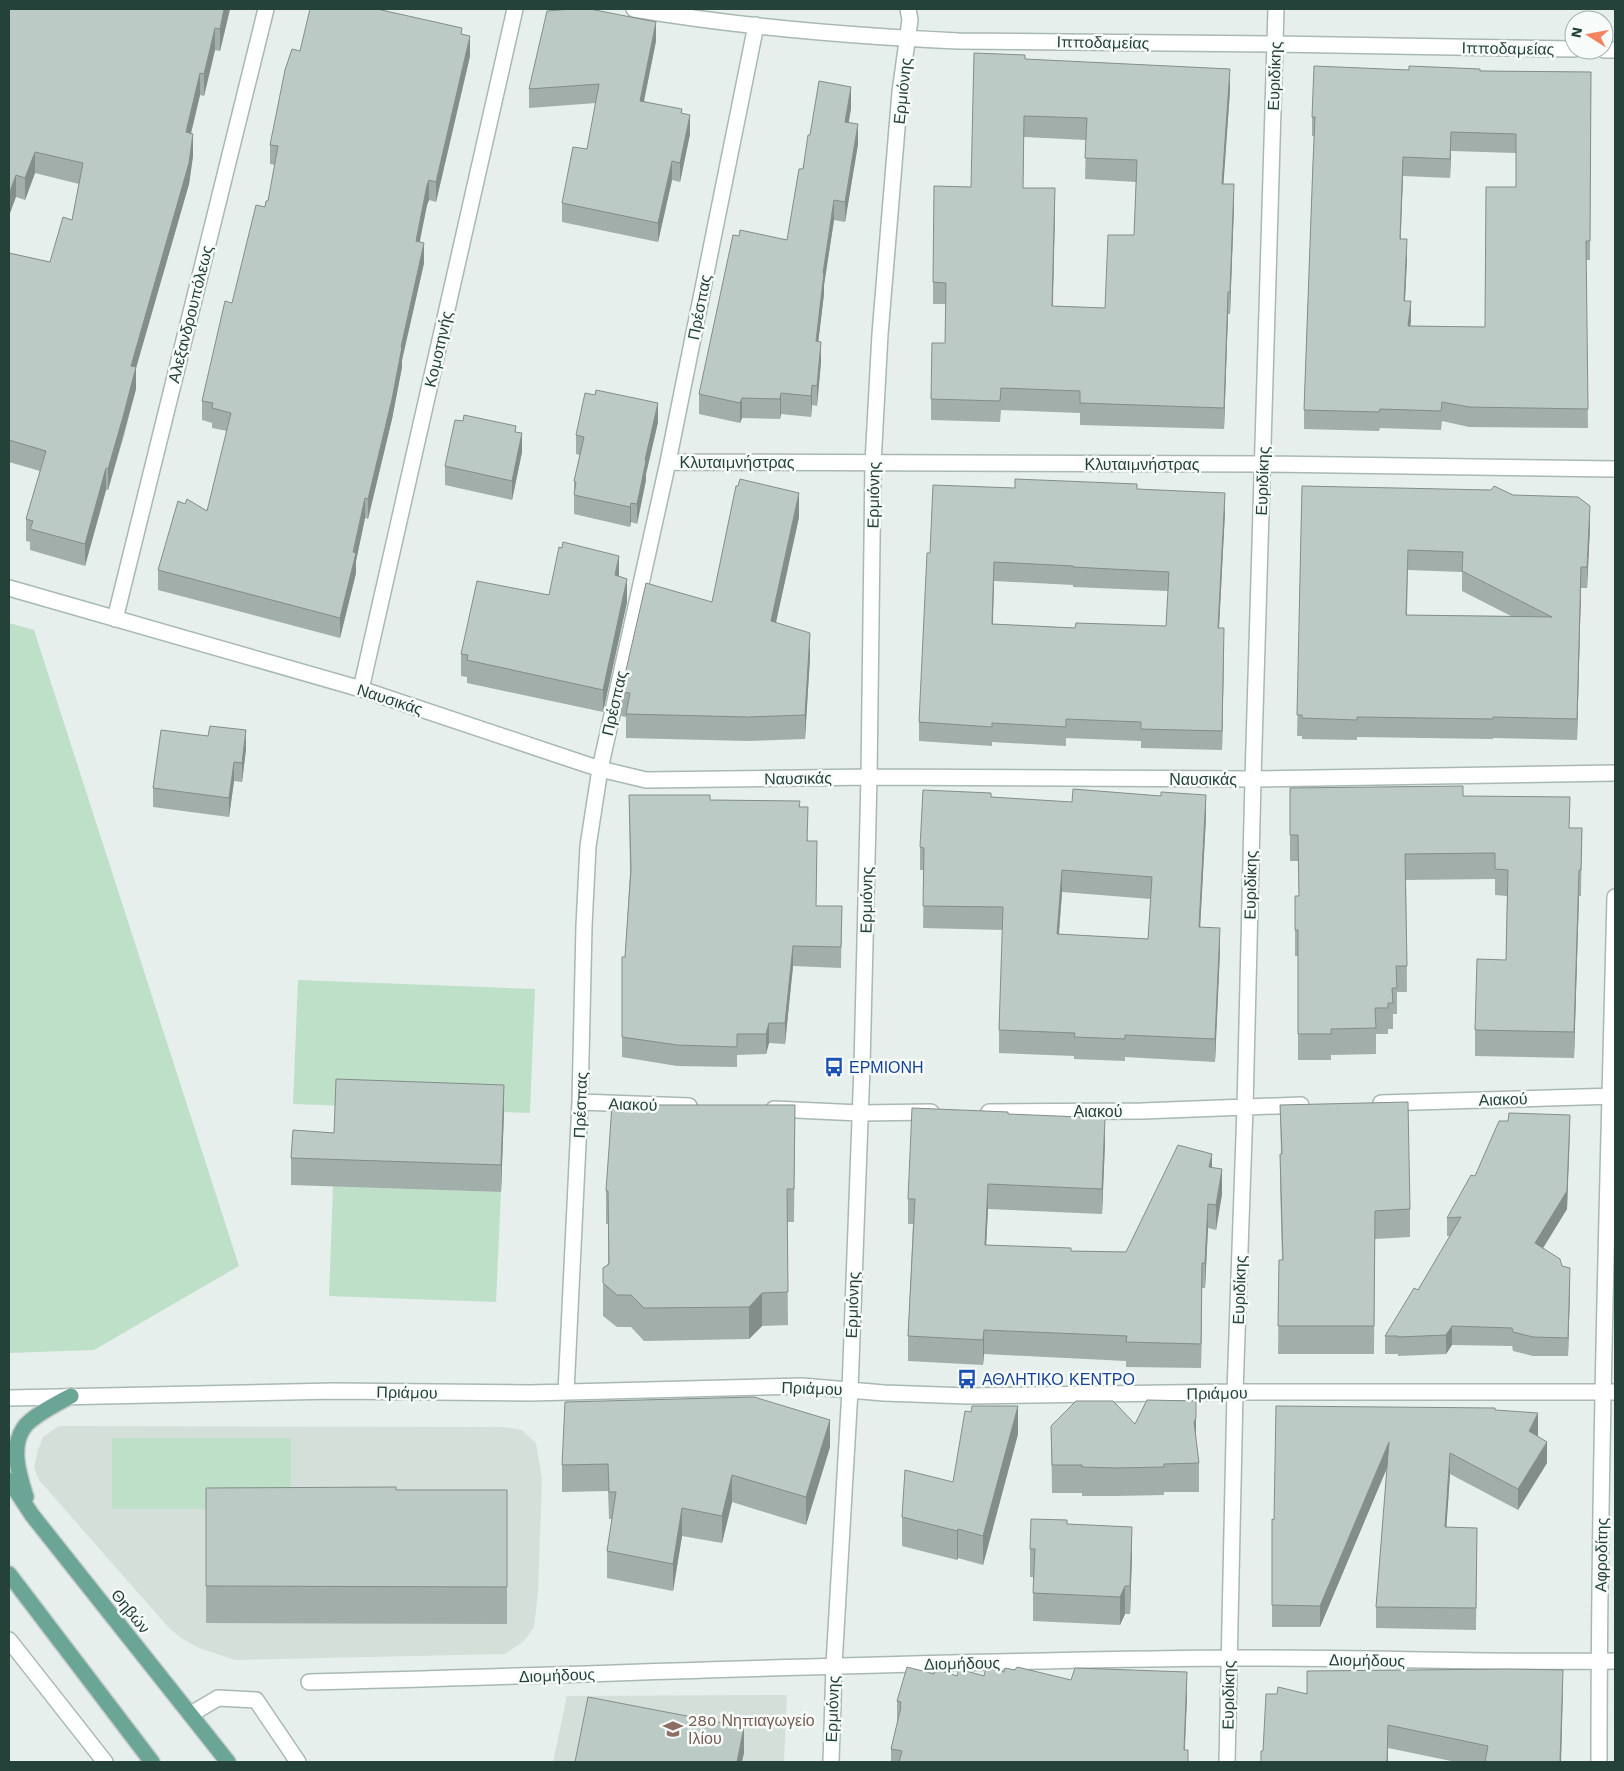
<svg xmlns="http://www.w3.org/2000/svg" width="1624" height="1771" viewBox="0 0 1624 1771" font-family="'Work Sans',sans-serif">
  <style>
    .built { fill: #d4dfda }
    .park { fill: #bfe0c8 }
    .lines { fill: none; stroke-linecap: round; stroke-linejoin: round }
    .minor-casing { stroke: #a8b8b2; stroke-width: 18 }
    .major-casing { stroke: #c2cac8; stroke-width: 18 }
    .minor { stroke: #fff; stroke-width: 15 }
    .major { stroke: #6aa596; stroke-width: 15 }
    .wall { fill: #a1aea9; fill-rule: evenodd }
    .shaded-wall { fill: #838d89 }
    .building { fill: #bbcac4; stroke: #838d89; fill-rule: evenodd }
    .labels { text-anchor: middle; stroke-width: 5; stroke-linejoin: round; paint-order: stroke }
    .street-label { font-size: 16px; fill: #24423a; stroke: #f7fbf9 }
    .transit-label { font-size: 16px; fill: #164399; stroke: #f7fbf9; text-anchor: start }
    .education-label { font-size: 16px; fill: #785e54; stroke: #f7fbf9; text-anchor: start }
  </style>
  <rect width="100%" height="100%" fill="#e6efeb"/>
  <!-- built -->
  <path class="built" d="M59,1426l446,1 17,3 14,13 6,36 -4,113 -4,35 -10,14 -19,13 -270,6 -36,-12 -18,-10 -12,-10 -130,-148 -5,-13 4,-17 5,-13z
    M787,1695l-3,67h-231l14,-66z"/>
  <!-- park -->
  <path class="park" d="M9,623l25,7 205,636 -145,84 -85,3z
    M298,980l237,9 -5,124 -237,-9z
    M333,1186l168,6 -5,110 -167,-6z
    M112,1438h179v71h-179z"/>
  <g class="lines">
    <defs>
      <path id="minor" d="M634,9c107,18 216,27 324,32l317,3 299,5
        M1604,50h11
        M668,462l595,2 352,5
        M9,588l352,101 239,80 46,11 223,-3 384,2 362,-6
        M115,619l151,-610
        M361,689l154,-680
        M580,1102l109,4
        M1381,1103l234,-7
        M774,1109l86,4 71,-1
        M989,1112l153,-1 159,-6
        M566,1392l14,-290 4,-176 4,-80 12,-77 68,-307 88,-437
        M9,1398l325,-7 196,2 272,-7 82,7 84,3 267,-4h380
        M9,1640l96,122
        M309,1682c306,-8 613,-21 919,-24 129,-1 258,5 387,3
        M191,1714l27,-16 38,2 42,62
        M831,1762l3,-97 16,-275 12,-324 7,-289 4,-314 7,-129 20,-242 10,-72 -2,-11
        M1227,1762l8,-370 10,-285 8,-328 23,-770
        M1599,1762c0,-288 9,-577 16,-865"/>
      <path id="major" d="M9,1480l23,35 196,247
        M26,1497c-6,-20 -16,-48 -3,-68 7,-12 35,-26 48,-33
        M9,1574l143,188"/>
    </defs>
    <!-- minor casing -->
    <use href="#minor" class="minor-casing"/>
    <!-- major casing -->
    <use href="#major" class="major-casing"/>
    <!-- minor -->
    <use href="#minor" class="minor"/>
    <!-- major -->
    <use href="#major" class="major"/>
  </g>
  <!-- wall -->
  <path class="wall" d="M9,9h221l-10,42 -5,-1 -11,46 -4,-1 -9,38 2,23 -4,28 -53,184v21l-13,50 -15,51h-2l-21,76 -55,-16v-8l-4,-1v-22l14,-48 -31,-9v-209l41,9 22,-42 7,-36 -44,-11 -10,27 -9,-3z
    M1511,9h82v1z
    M462,34l8,22 -34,146 -7,-2 -2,5 -8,37 5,21 -22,97v7l-10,52 -24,100 -3,-1 -9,43v12l-16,65 -182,-48v-20l49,-59 20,-80 -15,-3v-5l-10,-3v-19l30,-98 33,-96 3,-6 7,-36 -5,-1v-19l30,-94z
    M656,41l-12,60 38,12 8,21 -10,48 -8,-2 -14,62 -96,-20v-19l25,-54 9,-46 -67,5v-19z
    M1025,59l205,32 -7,93 11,22 -4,108h-2l-4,115 -144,-4v-12l-79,-3 -1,12 -69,-2v-21l14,-56 1,-39h-13v-22l38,-95zM1024,137l62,3 -1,39 51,3 -2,53 -29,73 -52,-2 2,-96 -32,-22z
    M1409,70l182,2 -1,188h-4l2,168 -119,-1 -27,-6 -1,9 -61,-2 -1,3 -75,-2v-19l10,-274h-2v-19zM1451,151l65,2v34l-31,140 -75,-1 1,-6 -6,-19 2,-43 -7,-19 3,-63 47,2z
    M851,108l-2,14 9,22 -13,78 -11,-2 -10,65v9l-6,48 3,20 -4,44 -5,-1 -1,12 -30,-3 -1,5 -38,-1 -2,5 -41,-9v-20l40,-158 48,4 23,-105z
    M658,422l-12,52v6l-9,44 -6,-2 -1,5 -56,-13v-33l6,-26 -4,-1v-19z
    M516,432l6,20 -10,48 -67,-15v-19z
    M1302,486l211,9 77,32 -3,61h-6l-4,152 -84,-2v1l-136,-2v3l-55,-1v-3h-5zM1408,570l54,2v19l49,25 -104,-1z
    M1015,488l122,1 88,23 -6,116 5,19 -2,103 -81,-2v-7l-75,-3v8l-74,-4v4l-73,-5v-19l11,-169zM994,581l79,4v2l95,4 -2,35 -91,2 -82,-4z
    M799,517l-23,105 34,35 -5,82 -57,2 -122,-3v-21l-5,-1v-24z
    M619,577l8,25 -24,110 -136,-29v-6l-6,-1v-22l88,-59z
    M246,749l-4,33 -8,-1 -5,36 -76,-10v-19z
    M1290,788l173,8 107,32h12l-1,68h-2l-5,162 -99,-2v-26l31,-70 1,-64 -12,-1v-16l-89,1 1,112h-10v22h-4v15h-5v5h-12v20l-45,1v5h-33v-104h-3v-60h4l-1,-35h-8z
    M629,795l81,5 90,7 8,34 9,20 -1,45h26l-1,62 -48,-2 -8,78 -16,-1 -3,11 -29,1v12l-60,-1 -55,-9v-100h3l5,-83z
    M991,797l215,20 -6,110 20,24 -5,111 -90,-5v4l-51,-2v-3l-75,-3v-23l4,-100 -80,-2 1,-58h-4v-23zM1062,892l89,7 -3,40 -89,-5z
    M795,1105l-1,117h-7l1,103 -26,1 -13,13 -105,2 -13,-14h-14l-14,-11v-48l5,-4v-40h-2v-33z
    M1280,1105l130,104v28l-35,2 -1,115h-96l1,-94h3l-2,-78v-28h1z
    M504,1112l-3,80 -210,-7v-27l43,-25z
    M1008,1114l97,29 -3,71 -114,-5 -2,36 85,6 55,1 86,-85 10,27 -6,36 -8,-2 -3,60h-3l-1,80 -75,-1v-6l-142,-7 -1,11 -75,-4v-25l5,-112h-5v-25z
    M1570,1134l-3,75 -24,39 19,18 8,20 -2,70h-35l-20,-5 -1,-5 -60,-1 -6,9 -48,2v-2h-13v-18l33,-46 32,-54h-3v-18l28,-42z
    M1495,1410l43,25 -1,1 10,27 -29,47 -68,-36 -4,54h31l-1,102 -100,-2v-21l11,-139 -67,159h-48v-108l2,1z
    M1135,1424l61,17 3,22v29h-35v3l-49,1h-33v-3h-30l-1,-67z
    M1018,1434l-35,131 -25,-7 -1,2 -55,-14v-29l51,-35z
    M830,1447l-24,78 -74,-23 -10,41 -40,-7 -9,55 -66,-13v-27l5,-32h-3l-1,-28 -46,1v-27z
    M206,1488l190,2h111v134l-301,-1z
    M1067,1524l65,31 -2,59h-5l-5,11 -87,-4v-44h-3v-28z
    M1004,1672l67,8 116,16 -2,54 3,12h-297v-13l6,-26v-22l37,-27 23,2h27z
    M1563,1693l-2,69h-105l-68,-14v14h-127l16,-68z"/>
  <!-- shaded-wall -->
  <path class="shaded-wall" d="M224,9h6l-10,42v-22z
    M656,22v19l-16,79v-19z
    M215,28v22l-11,46v-22z
    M470,36v20l-34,146v-20z
    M1230,69v22l-8,114v-21z
    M200,73v22l-14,59v-22z
    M851,87v21l-6,34v-20z
    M690,115v19l-10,48v-19z
    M858,124v20l-13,78v-20z
    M1451,132v19l-1,27v-19z
    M193,134v22l-4,28 -53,184v21l-28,101v-21l23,-103z
    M35,152v21l-10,27v-22z
    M1403,157v19l-3,82v-19z
    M672,161v19l-14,62v-19z
    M16,175v22l-7,19v-22z
    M429,180v20l-2,5 -11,56v-20l11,-56z
    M1234,184v22l-4,108v-22z
    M1055,188v22l-3,118v-22z
    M834,200v20l-10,65v9l-8,67v-20l7,-68z
    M1407,239v19l-3,62v-19z
    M424,243v20l-22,97v7l-10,52 -24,100v-20l33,-152z
    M1228,292v22l-4,115v-21z
    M1411,301v19l-3,25v-19z
    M821,342v20l-4,44v-20z
    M812,385v20l-1,12v-21z
    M781,393v21l-1,5v-20z
    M742,398v20l-2,5v-20z
    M658,403v19l-12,52v6l-9,44v-20l8,-44z
    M522,433v19l-10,48v-19z
    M106,468v22l-21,76v-22z
    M799,493v24l-28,128v-24z
    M1225,493v19l-7,135v-19z
    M365,498v20l-9,43v12l-16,65v-20z
    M631,503v19l-1,5v-20z
    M1590,506v21l-3,61v-21z
    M619,556v22l-4,-3z
    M994,562v19l-2,62v-19z
    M1581,567v21l-4,152v-21z
    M627,579v23l-24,110v-22z
    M1224,628v19l-2,103v-19z
    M810,633v24l-5,82v-24z
    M246,730v19l-4,33v-19z
    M234,762v19l-5,36v-19z
    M1206,795v22l-7,132v-22z
    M1062,870v22l-5,65v-23z
    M1579,870v26l-5,162v-26z
    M1220,928v23l-5,111v-23z
    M793,946v20l-8,78v-21z
    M769,1023v20l-3,11v-20z
    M504,1085v27l-3,80v-27z
    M1570,1115l-3,94 -32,52v-18z
    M1105,1118v25l-3,71v-25z
    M1212,1154v25l-3,-12z
    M1222,1169v25l-6,36v-25z
    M988,1184v25l-3,60v-24z
    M1208,1204v24l-3,60v-25z
    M1202,1263v25l-1,80v-24z
    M1570,1268v18l-2,70v-18z
    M762,1293v33l-13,13v-32z
    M1452,1326v19l-6,9v-19z
    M984,1330v24l-1,11v-25z
    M1018,1406v28l-35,131v-29z
    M1538,1413v22l-9,17v-21z
    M1196,1418v28l-2,-24z
    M830,1420v27l-24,78v-28z
    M1389,1442v21l-69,164v-21z
    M1547,1442v21l-29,47v-21z
    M1450,1453v21l-5,75v-22z
    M732,1475v27l-10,41v-27z
    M682,1508v28l-9,55v-27z
    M1132,1527v28l-2,59v-28z
    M958,1529v29l-1,2v-29z
    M1125,1586v28l-5,11v-28z
    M1563,1670l-2,92h-1z
    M1187,1672v24l-3,66v-12z
    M1388,1725v37h-1z
    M744,1727v26l-2,9h-5z"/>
  <!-- building -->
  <path class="building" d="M9,9h215l-4,20 -5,-1 -11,46 -4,-1 -14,59 7,2 -4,29 -58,203 5,1 -13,50 -15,52 -2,-1 -21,76 -55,-15 3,-8 -7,-2 20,-68 -37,-11v-187l41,9 13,-45 9,3 11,-57 -48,-11 -10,26 -9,-3 -7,19z
    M310,9h67l85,19 -1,6 9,2 -34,146 -7,-2 -2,5 -11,56 8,2 -23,104h1l-10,52 -24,100 -3,-1 -12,54 3,1 -16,65 -182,-48 20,-69 7,3 2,-5 20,12 24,-98 -19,-5 1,-5 -11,-2 23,-100 7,2 24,-98 9,2 1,-6h2l10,-55 -8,-1 15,-75 7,-21 8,2z
    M573,9h17l66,13 -16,79 42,8 -1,4 9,2 -10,48 -8,-2 -14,62 -96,-20 11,-56 14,2 12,-65 -70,5 18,-78z
    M974,53l51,2v4l205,10 -8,115h12l-4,108h-2l-4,116 -144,-5v-12l-79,-3 -1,13 -69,-2 1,-56h13l1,-60 -13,-1 1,-96 37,1zM1024,116l63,2 -2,40 52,2 -3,75h-26l-3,73 -53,-2 3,-118h-32z
    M1314,66l95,4v-4l71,3v2l111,1 -1,169h-4l2,168 -119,-2 -27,-5 -1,9 -61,-2 -1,3 -75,-2 9,-248 2,-45h-3zM1451,132l65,2v53h-30l-1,140 -77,-1 3,-25h-7l3,-62h-7l3,-82 47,2z
    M819,81l32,6 -6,35 13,2 -13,78 -11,-2 -11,73h1l-8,68 5,1 -4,44 -5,-1 -1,11 -30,-3 -1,6 -38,-1 -2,5 -41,-9 34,-159 6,1 1,-6 47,10 12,-71h4l5,-34h2z
    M596,390l62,13 -13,57 1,1 -9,43 -6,-1 -1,4 -56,-12 2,-13 -2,-1 10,-44 -8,-2 9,-42 10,2z
    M464,415l52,11 -1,6 7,1 -10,48 -67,-15 10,-46 8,1z
    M740,479l59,14 -28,128 39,12 -5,82 -57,2 -122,-3 4,-21 -9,-1 25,-109 66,19 24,-116h2z
    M1015,479l122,5v5l88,4 -7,135h6l-2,103 -81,-2v-7l-75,-3v8l-74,-4v4l-73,-5 8,-169h3l3,-68 82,3zM994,562l79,4v1l96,5 -3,54 -90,-3 -1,5 -83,-4z
    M1302,486l189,4 3,-4 19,9 65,2 12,9 -3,61h-6l-4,152 -84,-2v2l-136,-2v3l-55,-2v-3h-5zM1408,550l55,2 -1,19 90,46 -146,-2z
    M563,542l56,14 -4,19 12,4 -24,111 -136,-30 1,-5 -7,-1 16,-73 72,14 10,-48 3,1z
    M210,726l36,4 -4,33 -8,-1 -5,36 -76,-10 8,-58 47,6z
    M1463,786v10l107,1 -1,31h13l-1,42h-2l-5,162 -99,-2 2,-71 29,1 2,-90 -13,-1v-16l-90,1 2,112h-11l1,22h-5l1,15h-5v5h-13l1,20 -45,1v5h-33v-104h-3v-34h4l-1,-61h-8v-47z
    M1073,789l88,7v-4l45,3 -7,132 21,1 -5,111 -90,-4v4l-51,-2 1,-4 -76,-3 4,-123 -80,-1 1,-58 -4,-1 3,-57 68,3v4l81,5zM1062,870l90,7 -4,62 -91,-5z
    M629,795h81v5l90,1 -1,6h9l-1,34h10l-1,65h26l-1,41 -48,-1 -8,77h-16l-3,11h-29v13l-60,-2 -55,-8v-80h3l6,-88z
    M336,1079l168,6 -3,80 -210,-7 2,-28 41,3z
    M1408,1102l2,107 -35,2 -1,115h-96l1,-66h4l-3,-106h2l-2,-49z
    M612,1105h183l-1,84h-7l1,103 -26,1 -13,14 -105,1 -13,-13h-14l-14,-12v-15l6,-4 -1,-73h-2z
    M912,1108l96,4v2l97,4 -3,71 -114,-5 -3,61 86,3v3l55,1 52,-107 34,9 -3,13 13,2 -6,36 -8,-1 -3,59h-3l-1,81 -75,-2 1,-6 -143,-6 -1,10 -75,-4 7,-137h-7z
    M1509,1113l61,2 -3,76 -32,52 25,16 2,7 8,2 -2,70 -35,-1 -20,-5 -1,-4 -60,-2 -6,9 -48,2v-1h-13l29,-48 4,2 43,-73 -14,1 24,-43 4,1 24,-55h9z
    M754,1397l76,23 -24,77 -74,-22 -10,41 -40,-8 -9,56 -66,-13 9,-59h-7l-1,-28 -46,1 3,-63z
    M1147,1400l49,1v17l-2,4 5,41 -35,1v3l-49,1 -33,-1v-2h-30l-1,-39 25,-25h37l22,23z
    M972,1406h46l-35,130 -25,-7 -1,2 -55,-14 3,-47 48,12 12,-71 6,1z
    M1276,1406l219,2v2l43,3 -9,18 18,11 -29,47 -68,-36 -5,74 32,1 -1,80 -100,-1 13,-165 -69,164 -48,-1v-86l2,1z
    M396,1487v3h111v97l-301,-1v-98z
    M1031,1519l36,1v4l65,3 -2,59h-5l-5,11 -87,-4 2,-44h-5z
    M907,1667l27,7 1,-5 22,7 2,-7 25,7 2,-8 18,4 1,-4 10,2 2,-3 54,13 4,-12 112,4 -3,78h4v12h-289l3,-11 -11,-2 10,-42 -1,-1 1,-4 -4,-1z
    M1510,1669l53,1 -3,92h-75l3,-16 -100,-21 -1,37h-126v-11h2l3,-57h11l1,-7 29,7v-23z
    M588,1697l156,30 -7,35h-162z"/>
  <!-- icons -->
  <defs>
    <symbol id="bus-bare" viewBox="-9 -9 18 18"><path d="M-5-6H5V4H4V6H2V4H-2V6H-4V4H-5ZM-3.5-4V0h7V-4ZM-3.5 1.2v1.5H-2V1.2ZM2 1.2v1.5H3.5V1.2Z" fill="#1a4fb4" stroke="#f7fbf9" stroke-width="2.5" paint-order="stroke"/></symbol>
    <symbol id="school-bare" viewBox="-9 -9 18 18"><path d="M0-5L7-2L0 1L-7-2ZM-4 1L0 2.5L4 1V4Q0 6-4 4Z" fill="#8d6e63" stroke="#f7fbf9" stroke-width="2.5" paint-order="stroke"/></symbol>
  </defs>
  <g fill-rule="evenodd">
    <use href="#bus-bare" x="820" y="1053" width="28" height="28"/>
    <use href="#bus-bare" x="953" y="1365" width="28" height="28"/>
    <use href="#school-bare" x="659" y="1715" width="28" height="28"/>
  </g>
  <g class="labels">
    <!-- street labels -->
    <g class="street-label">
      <text transform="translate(1103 42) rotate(1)" y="6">Ιπποδαμείας</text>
      <text transform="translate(1508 48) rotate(1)" y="6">Ιπποδαμείας</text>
      <text transform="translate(1274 76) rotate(-88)" y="6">Ευριδίκης</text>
      <text transform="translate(902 91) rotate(-84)" y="6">Ερμιόνης</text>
      <text transform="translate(699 307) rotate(-79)" y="6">Πρέσπας</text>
      <text transform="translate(190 314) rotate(-76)" y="6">Αλεξανδρουπόλεως</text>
      <text transform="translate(438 349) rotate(-77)" y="6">Κομοτηνής</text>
      <text x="737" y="468">Κλυταιμνήστρας</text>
      <text x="1142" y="470">Κλυταιμνήστρας</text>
      <text transform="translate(1262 481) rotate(-88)" y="6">Ευριδίκης</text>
      <text transform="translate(873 495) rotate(-89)" y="6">Ερμιόνης</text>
      <text transform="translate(390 699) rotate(18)" y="6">Ναυσικάς</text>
      <text transform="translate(614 703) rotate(-77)" y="6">Πρέσπας</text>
      <text transform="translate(798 778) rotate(-1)" y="6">Ναυσικάς</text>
      <text x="1203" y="785">Ναυσικάς</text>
      <text transform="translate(1250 885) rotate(-89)" y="6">Ευριδίκης</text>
      <text transform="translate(866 900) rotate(-89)" y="6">Ερμιόνης</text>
      <text transform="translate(1503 1099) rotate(-2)" y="6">Αιακού</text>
      <text transform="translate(633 1104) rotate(2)" y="6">Αιακού</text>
      <text transform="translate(580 1105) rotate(-88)" y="6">Πρέσπας</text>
      <text x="1098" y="1117">Αιακού</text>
      <text transform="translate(1239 1290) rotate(-88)" y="6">Ευριδίκης</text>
      <text transform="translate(852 1305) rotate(-88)" y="6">Ερμιόνης</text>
      <text transform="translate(812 1388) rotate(2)" y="6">Πριάμου</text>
      <text transform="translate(407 1392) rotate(1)" y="6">Πριάμου</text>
      <text transform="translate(1217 1393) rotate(-1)" y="6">Πριάμου</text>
      <text transform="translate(1601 1555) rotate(-89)" y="6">Αφροδίτης</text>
      <text transform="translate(131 1611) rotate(51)" y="6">Θηβών</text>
      <text transform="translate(1367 1660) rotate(1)" y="6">Διομήδους</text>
      <text transform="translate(962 1663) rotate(-1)" y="6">Διομήδους</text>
      <text transform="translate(557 1675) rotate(-2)" y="6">Διομήδους</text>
      <text transform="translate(1228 1695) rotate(-89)" y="6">Ευριδίκης</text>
      <text transform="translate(832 1709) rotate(-88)" y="6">Ερμιόνης</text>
    </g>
    <!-- transit labels -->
    <g class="transit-label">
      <text x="849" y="1073">ΕΡΜΙΟΝΗ</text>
      <text x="982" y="1385">ΑΘΛΗΤΙΚΟ ΚΕΝΤΡΟ</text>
    </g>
    <!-- education labels -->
    <g class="education-label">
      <text x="688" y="1726">28ο Νηπιαγωγείο<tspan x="688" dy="18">Ιλίου</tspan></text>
    </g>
  </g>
  <!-- border -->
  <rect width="1624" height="1771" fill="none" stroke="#24423a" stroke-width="20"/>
  <!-- north arrow -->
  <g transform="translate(1589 35) rotate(281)"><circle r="24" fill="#f7fbf9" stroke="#a3b1ad"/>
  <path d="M0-4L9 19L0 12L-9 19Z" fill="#f4845f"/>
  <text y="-8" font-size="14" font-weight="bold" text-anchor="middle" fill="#24423a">N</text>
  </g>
</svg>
